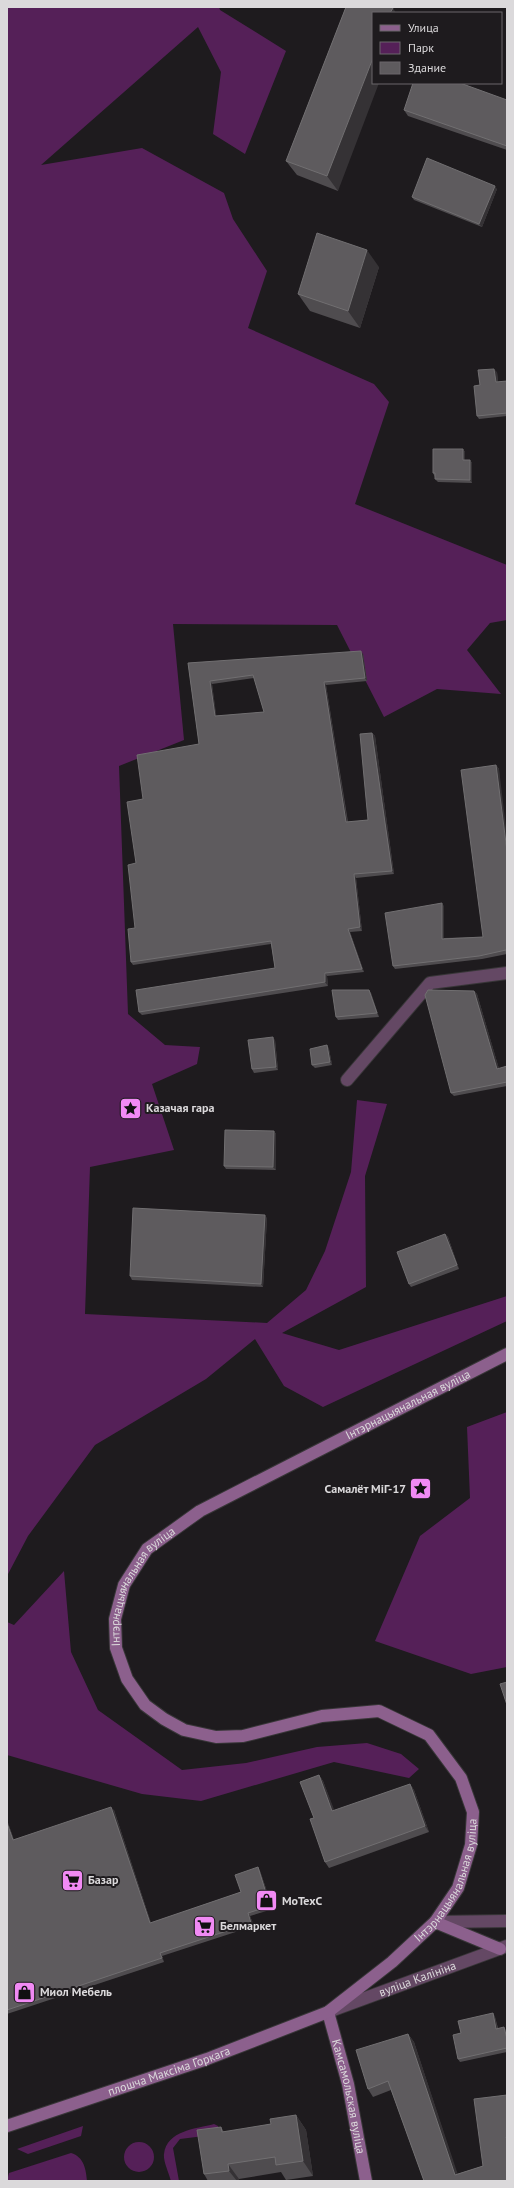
<svg xmlns="http://www.w3.org/2000/svg" width="514" height="2188" viewBox="0 0 514 2188" font-family="'PT Sans',sans-serif">
  <style>
    .green { fill: #552058 }
    .lines { fill: none; stroke-linecap: round; stroke-linejoin: round }
    .street-casing { stroke: #383638; stroke-width: 14 }
    .secondary-casing { stroke: #383638; stroke-width: 14 }
    .street { stroke: #644864; stroke-width: 12 }
    .secondary { stroke: #8c608d; stroke-width: 12 }
    .wall { fill: #4f4c4f; fill-rule: evenodd }
    .shaded-wall { fill: #353235 }
    .building { fill: #5e5b5e; stroke: #716f71; fill-rule: evenodd }
    .labels { text-anchor: middle; stroke-width: 4; stroke-linejoin: round; paint-order: stroke }
    .poi-label { font-size: 12px; font-weight: bold; fill: #dbd9db; stroke: #1e1b1e; text-anchor: start }
    .street-label { font-size: 12px; fill: #dbd9db; stroke: #1e1b1e }
  </style>
  <rect width="100%" height="100%" fill="#1e1b1e"/>
  <!-- green -->
  <path class="green" d="M7,7h212l1,3 66,41 -41,103 -32,-20 8,-62 -23,-45 -157,138 101,-17 82,45 9,26 34,52 -19,57 126,56 15,18 -34,102 152,61v55l-17,3 -23,27 34,44 -64,-5 -53,28 -47,-92 -164,-1 11,116 -65,26 9,248 37,31 35,2 -3,17 -45,20 22,66 -84,17 -5,147 182,9 39,-33 19,-39 26,-79 6,-72 30,4 -22,72 1,111 -84,46 57,17 168,-54v25l-184,86 -39,-21 -29,-47 -49,40 -111,66 -67,91 -21,40z
    M507,1412v255l-36,7 -96,-33 45,-105 50,-38 -3,-71z
    M64,1571l7,81 27,58 84,60 64,-7 71,-16 50,-4 34,11 18,15 -10,9 -75,-16 -133,39 -59,-7 -135,-39v-133l7,3z
    M214,2124l4,2 2,8 -40,5 -7,9 6,33h-8c-2,-8 -8,-20 -7,-27 3,-24 32,-25 50,-30z
    M83,2126l-2,10 -53,18 -11,-5z
    M124 2157a15 15 0 1 1 30 0a15 15 0 1 1-30 0Z
    M71,2153c13,4 15,16 16,28h-80l2,-8z"/>
  <g class="lines">
    <defs>
      <g id="street">
        <path d="M347,1080l83,-97 77,-10"/>
        <path d="M435,1922l72,-1"/>
        <path id="s1" d="M333,2010l174,-64"/>
      </g>
      <g id="secondary">
        <path d="M435,1922l65,27"/>
        <path id="s2" d="M328,2012l20,72 18,97"/>
        <path id="s3" d="M7,2126l200,-67 121,-47 64,-50 43,-40 23,-34 13,-43 2,-33 -12,-34 -32,-43 -50,-24 -57,5 -79,20 -27,1 -32,-7 -20,-11 -19,-14 -18,-26 -11,-31 -1,-29 9,-34 23,-36 53,-38 307,-157"/>
      </g>
    </defs>
    <!-- street casing -->
    <use href="#street" class="street-casing"/>
    <!-- secondary casing -->
    <use href="#secondary" class="secondary-casing"/>
    <!-- street -->
    <use href="#street" class="street"/>
    <!-- secondary -->
    <use href="#secondary" class="secondary"/>
  </g>
  <!-- wall -->
  <path class="wall" d="M346,7l-8,184 -41,-16 -11,-14z
    M507,100v50l-99,-34 -4,-6z
    M497,189l-15,38 -68,-27 -2,-3z
    M379,267l-19,61 -50,-17 -12,-17z
    M497,372l1,10 9,-1v35l-28,3 -2,-3 3,-31z
    M463,449l2,3v8h5l2,3v20l-34,-1 -3,-3v-2l-2,-4z
    M363,654l4,27 -41,4 22,137 20,-2 4,-87 3,3 19,138 -38,4 6,53 -12,1 14,40 -37,4 1,10 -186,29 -3,-3 136,-44 -4,-24 -138,21 -2,-3 4,-34 1,-65 7,-64 56,-55 -11,-81zM254,678l10,34 -48,4 -4,-32z
    M496,765l3,4 8,185 -25,5 -87,10 -2,-3 51,-60v32l39,-1z
    M369,990l2,3 8,24 -41,3 -2,-3z
    M474,991l3,3 22,75 8,-3v20l-53,10 -3,-3z
    M275,1040l3,30 -24,3 -2,-4z
    M327,1045l2,4 3,16 -17,3 -3,-3z
    M274,1131l2,3v36l-50,-1 -2,-3z
    M267,1218l-4,69 -131,-7 -2,-4z
    M445,1234l3,3 11,32 -48,18 -2,-3z
    M319,1775l4,6 11,30 76,-27 4,6 15,42 -100,36 -4,-6 -11,-44z
    M114,1810l37,113 90,-31 17,-25 2,4 13,38 -23,7 4,10 -92,30 2,6 -157,52v-194l7,20z
    M493,2013l2,4 3,11 8,2 1,2v20l-47,10 -2,-3 3,-26z
    M408,2034l6,8 43,132 26,-8 24,-71v86h-83l-33,-91 -18,7 -5,-8z
    M296,2115l10,15 7,46 -27,4 -5,-8 -42,7v2h-31l-4,-7 17,-47 3,5 47,-8z"/>
  <!-- shaded-wall -->
  <path class="shaded-wall" d="M393,8l3,5h-6z
    M373,58v25h6l-41,108 -11,-15z
    M495,186l2,3 -15,38 -3,-3z
    M367,250l12,17 -19,61 -12,-17z
    M494,369l3,3 1,13 -2,-3z
    M463,449l2,3v11l-2,-3z
    M470,460l2,3v20l-2,-3z
    M361,651l2,3 4,27 -2,-3z
    M210,681l2,3 5,36 -2,-4z
    M324,682l2,3 22,141 -2,-4z
    M372,733l3,3 19,138 -2,-3z
    M496,765l3,4 8,67v15z
    M354,874l2,4 6,53 -2,-4z
    M442,903l2,3v36l-2,-3z
    M348,929l2,3 14,40 -2,-3z
    M325,973l2,3 1,10 -3,-4z
    M369,990l2,3 8,24 -2,-4z
    M474,991l3,3 23,78 -3,-3z
    M273,1037l2,3 3,30 -2,-3z
    M327,1045l2,4 3,16 -2,-3z
    M274,1131l2,3v36l-3,-3z
    M265,1215l2,3 -4,69 -2,-3z
    M445,1234l3,3 11,32 -2,-4z
    M319,1775l4,6 14,36 -5,-6z
    M410,1784l4,6 15,42 -4,-6z
    M111,1807l3,3 38,116 -2,-3z
    M7,1820l8,23 -2,-3 -6,-17z
    M258,1867l2,4 13,38 -3,-3z
    M248,1913l2,3 4,10 -3,-3z
    M160,1953l2,3 2,6 -2,-4z
    M493,2013l2,4 3,15 -2,-3z
    M504,2027l2,3 1,2v7z
    M408,2034l6,8 46,139 -5,-6z
    M296,2115l10,15 7,46 -10,-15z
    M228,2164l11,15v2h-2l-8,-10z"/>
  <!-- building -->
  <path class="building" d="M346,7h45l2,1 -3,5h-17v45l-46,118 -41,-15z
    M413,83h47l47,17v46l-103,-36z
    M427,158l68,28 -16,38 -67,-27z
    M317,233l50,17 -19,61 -50,-17z
    M494,369l2,13 11,-1v32l-30,3 -3,-30 6,-1 -2,-15z
    M433,449h30v11h7v20l-35,-1v-6h-2z
    M361,651l4,27 -41,4 22,140 22,-2 -8,-86 12,-1 20,138 -38,3 6,53 -12,2 14,40 -37,4v9l-186,30 -3,-22 139,-22 -4,-27 -140,21 -3,-33 7,-1 -7,-63 8,-2 -9,-61 16,-3 -6,-44 62,-11 -11,-81zM253,675l11,37 -49,4 -5,-35z
    M496,765l11,86v107l-1,-8 -27,6 -86,10 -8,-53 57,-10v36l41,-2 -22,-167z
    M332,990h37l8,23 -41,4z
    M428,990l46,1 23,78 10,-3v16l-56,11 -26,-98z
    M273,1037l3,30 -24,2 -4,-29z
    M327,1045l3,17 -18,3 -2,-16z
    M225,1130l49,1 -1,36 -49,-1z
    M133,1208l132,7 -4,69 -131,-8z
    M445,1234l12,31 -48,19 -12,-32z
    M507,1682v23l-7,-21z
    M319,1775l13,36 78,-27 15,42 -100,36 -15,-43 4,-1 -14,-36z
    M111,1807l39,116 91,-31 -6,-17 23,-8 12,39 -22,7 3,10 -91,30 2,5 -155,52v-187l6,17z
    M493,2013l3,16 8,-2 3,12v9l-49,11 -5,-24 8,-2 -3,-12z
    M408,2034l47,141 28,-9 -9,-67 33,-4v42h-1l1,3v41h-83l-36,-100 -20,8 -12,-39z
    M296,2115l7,46 -27,4 -1,-8 -47,7 1,7 -25,3 -7,-44 24,-3 1,5 49,-8 -1,-5z"/>
  <!-- icons -->
  <defs>
    <symbol id="sight-square" viewBox="-11 -11 22 22"><rect x="-9" y="-9" width="18" height="18" rx="4" fill="#f18af4" stroke="#1e1b1e"/><path d="M0-6L1.8-2.2L6-1.7L2.9 1.2L3.7 5.4L0 3.3L-3.7 5.4L-2.9 1.2L-6-1.7L-1.8-2.2Z" fill="#111"/></symbol>
    <symbol id="supermarket-square" viewBox="-11 -11 22 22"><rect x="-9" y="-9" width="18" height="18" rx="4" fill="#f18af4" stroke="#1e1b1e"/><path d="M-6-5.5h2.5l.6 2H6L4.5 2H-2.5L-4.4-4H-6ZM-1.5 3.2a1.3 1.3 0 1 0 .1 0ZM3 3.2a1.3 1.3 0 1 0 .1 0Z" fill="#111"/></symbol>
    <symbol id="shop-square" viewBox="-11 -11 22 22"><rect x="-9" y="-9" width="18" height="18" rx="4" fill="#f18af4" stroke="#1e1b1e"/><path d="M-5-2.5h2.3a2.7 3.5 0 0 1 5.4 0H5L5.5 6h-11ZM-1.5-2.5h3a1.5 2.3 0 0 0-3 0Z" fill="#111"/></symbol>
  </defs>
  <g fill-rule="evenodd">
    <use href="#sight-square" x="118" y="1096" width="25" height="25"/>
    <use href="#sight-square" x="408" y="1476" width="25" height="25"/>
    <use href="#supermarket-square" x="60" y="1868" width="25" height="25"/>
    <use href="#shop-square" x="254" y="1888" width="25" height="25"/>
    <use href="#supermarket-square" x="192" y="1914" width="25" height="25"/>
    <use href="#shop-square" x="12" y="1980" width="25" height="25"/>
  </g>
  <g class="labels">
    <!-- poi labels -->
    <g class="poi-label">
      <text x="146" y="1112">Казачая гара</text>
      <text x="406" y="1493" text-anchor="end">Самалёт МіГ-17</text>
      <text x="88" y="1884">Базар</text>
      <text x="282" y="1905">MoTexC</text>
      <text x="220" y="1930">Белмаркет</text>
      <text x="40" y="1996">Миол Мебель</text>
    </g>
    <!-- street labels -->
    <g class="street-label">
      <text dy="4" stroke="none"><textPath href="#s3" startOffset="1460">Інтэрнацыянальная вуліца</textPath></text>
      <text dy="4" stroke="none"><textPath href="#s3" startOffset="1125">Інтэрнацыянальная вуліца</textPath></text>
      <text dy="4" stroke="none"><textPath href="#s3" startOffset="524">Інтэрнацыянальная вуліца</textPath></text>
      <text dy="4" stroke="none"><textPath href="#s1" startOffset="90">вуліца Калініна</textPath></text>
      <text dy="4" stroke="none"><textPath href="#s3" startOffset="171">плошча Максіма Горкага</textPath></text>
      <text dy="4" stroke="none"><textPath href="#s2" startOffset="87">Камсамольская вуліца</textPath></text>
    </g>
  </g>
  <!-- border -->
  <rect width="514" height="2188" fill="none" stroke="#dbd9db" stroke-width="16"/>
  <!-- legend -->
  <rect x="372" y="12" width="130" height="72" fill="#1e1b1e" stroke="#6a676a"/>
  <rect x="380" y="25" width="20" height="6" fill="#8c608d" stroke="#6a676a"/>
  <text x="408" y="32" font-size="12" fill="#dbd9db">Улица</text>
  <rect x="380" y="42" width="20" height="12" fill="#552058" stroke="#6a676a"/>
  <text x="408" y="52" font-size="12" fill="#dbd9db">Парк</text>
  <rect x="380" y="62" width="20" height="12" fill="#5e5b5e" stroke="#6a676a"/>
  <text x="408" y="72" font-size="12" fill="#dbd9db">Здание</text>
</svg>
